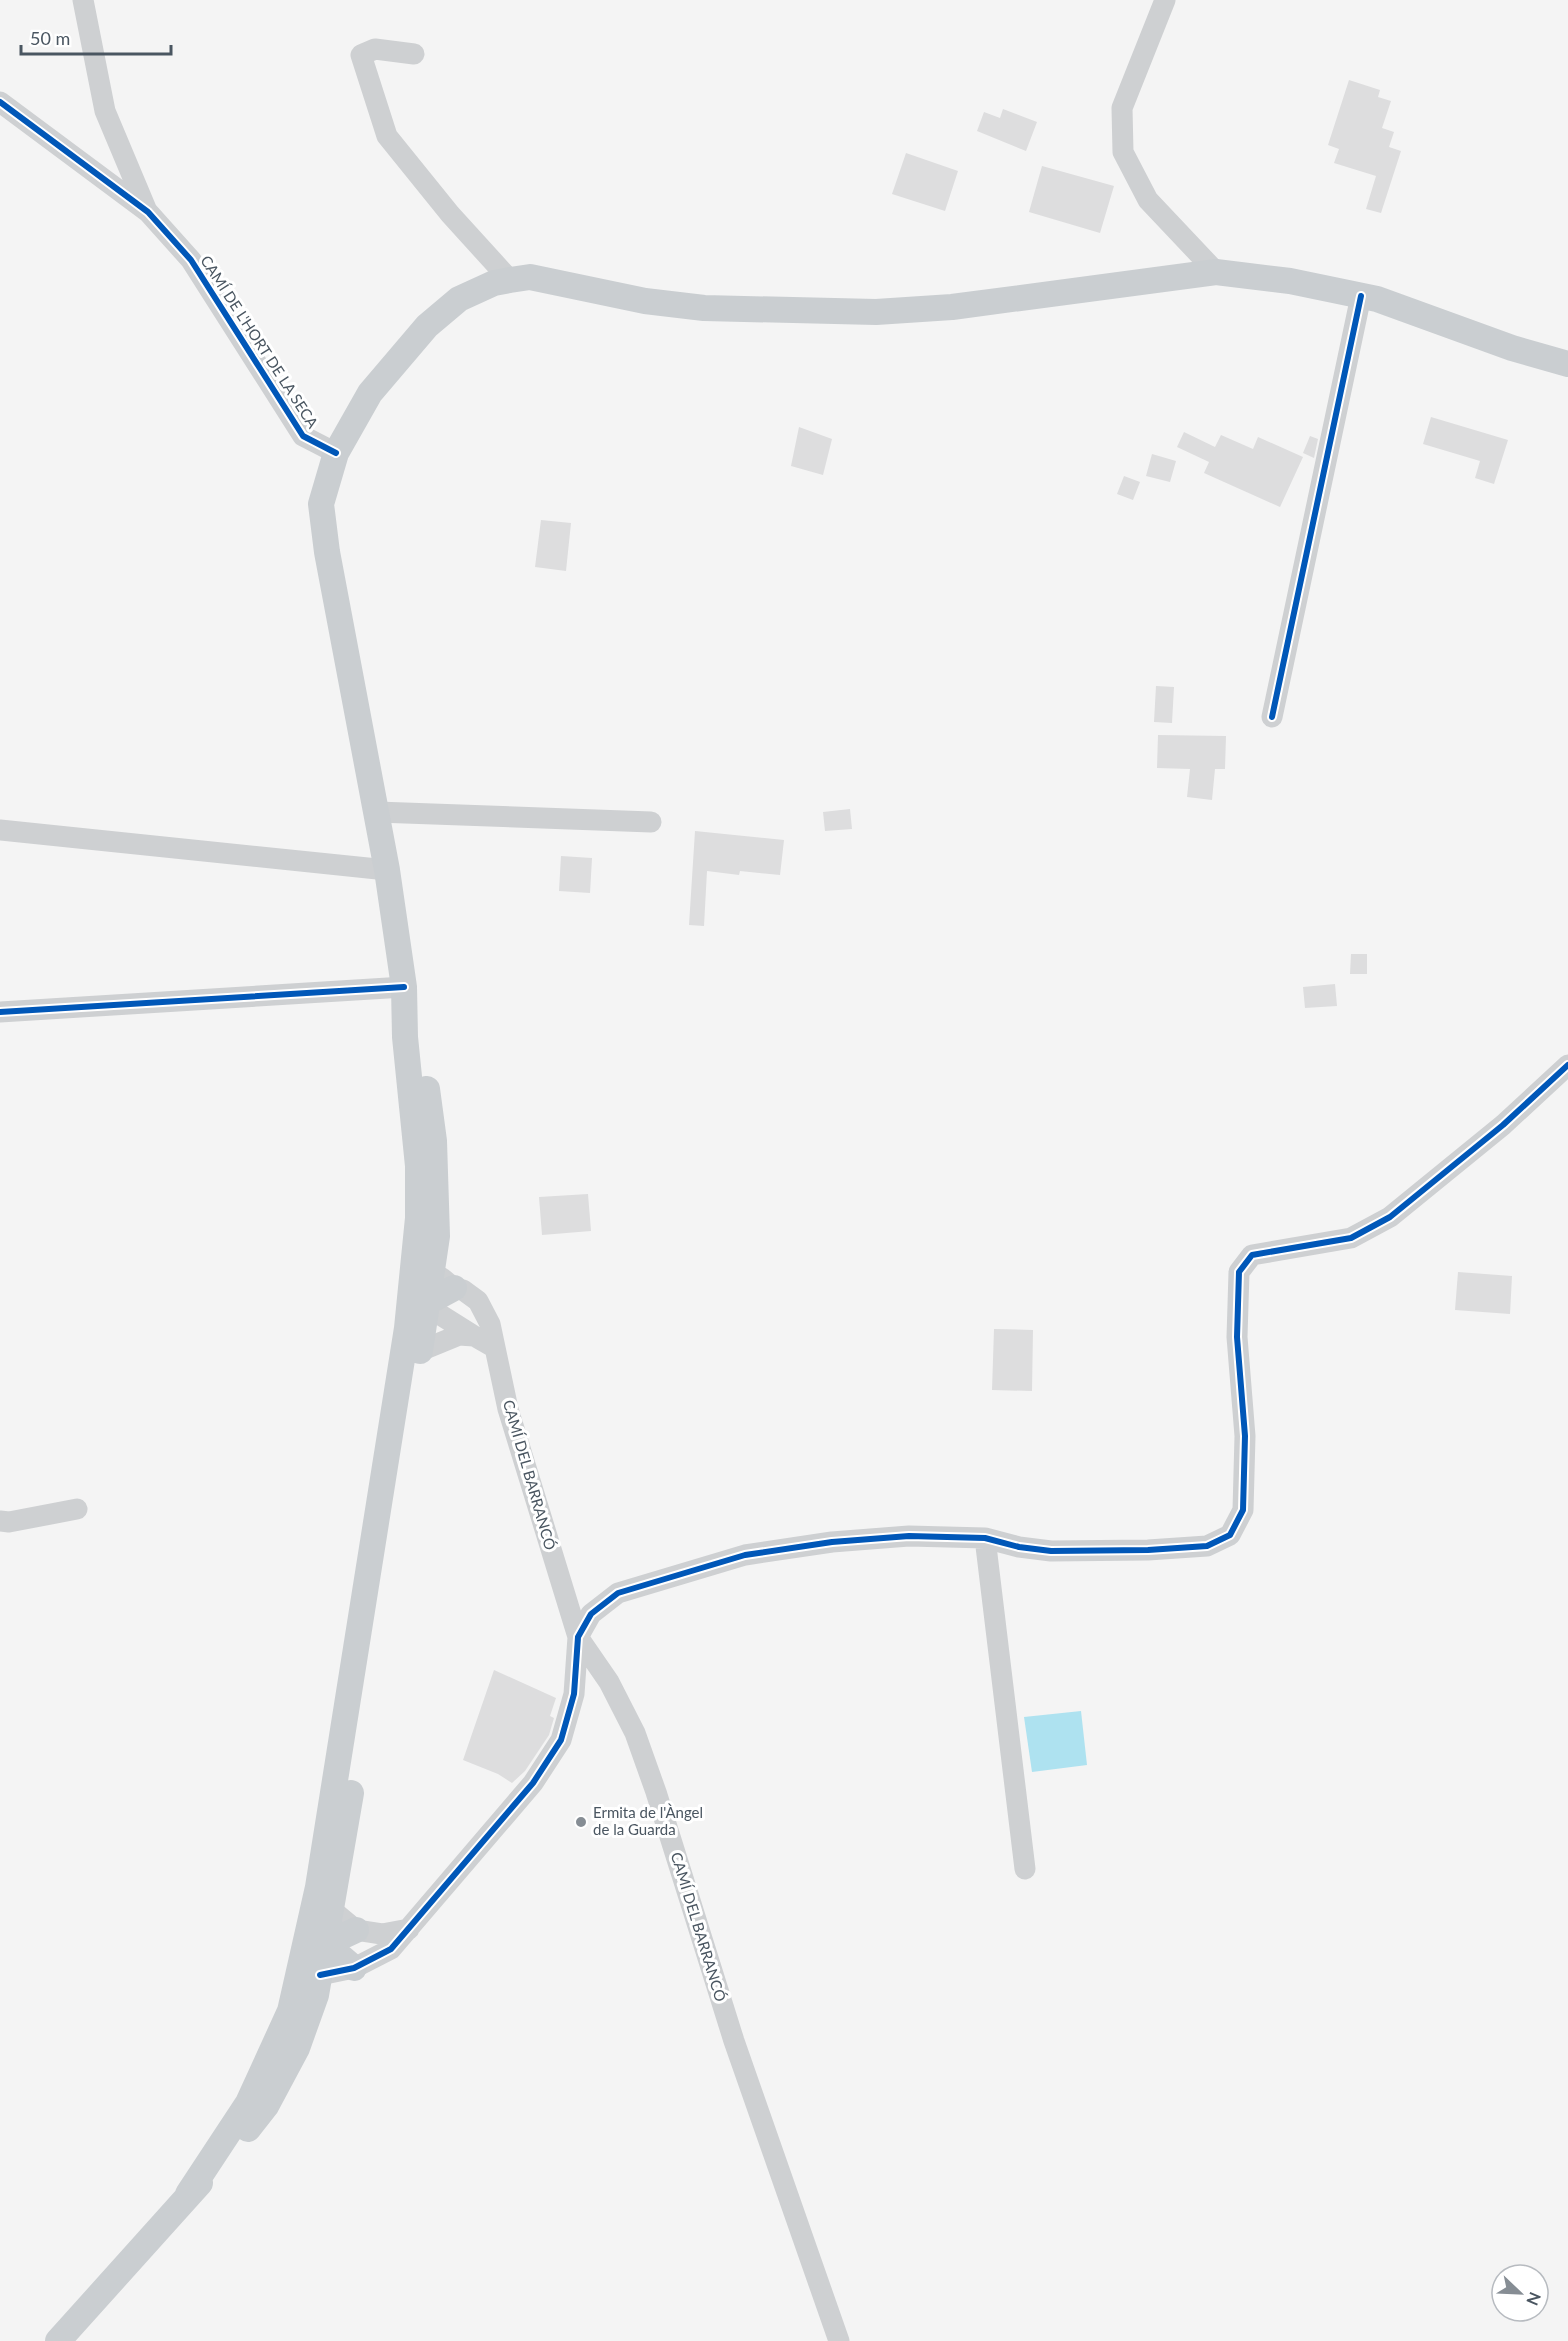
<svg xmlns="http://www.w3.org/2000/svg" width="1568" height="2341" viewBox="0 0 1568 2341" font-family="Lato,sans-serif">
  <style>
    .water { fill: #aee2f0 }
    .building { fill: #ddddde }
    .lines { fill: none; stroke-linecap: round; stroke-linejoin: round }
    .minor { stroke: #ced0d2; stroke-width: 21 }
    .major { stroke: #caced1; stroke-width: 26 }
    .cycleway-casing { stroke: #fff; stroke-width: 10 }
    .cycleway { stroke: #0057b8; stroke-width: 6 }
    .poi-dot { fill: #868d94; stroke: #fff; stroke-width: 2 }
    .labels { text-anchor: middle; stroke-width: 6; stroke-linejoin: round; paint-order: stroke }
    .street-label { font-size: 15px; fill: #4a5661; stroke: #fff }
    .poi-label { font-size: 15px; fill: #4a5661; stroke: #fff; text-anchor: start }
  </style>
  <rect width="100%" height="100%" fill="#f4f4f4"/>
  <!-- water -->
  <path class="water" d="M1081,1711l6,54 -55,7 -8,-55z"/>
  <!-- building -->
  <path class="building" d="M1349,80l31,10 -2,7 13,4 -9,27 12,4 -5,15 12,4 -20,62 -15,-4 10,-33 -42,-13 5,-14 -11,-4z
    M1003,109l34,13 -11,29 -49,-20 7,-19 16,6z
    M906,153l52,18 -13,40 -53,-17z
    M1042,166l72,20 -14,47 -71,-21z
    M1431,417l77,23 -14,44 -19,-6 5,-17 -57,-17z
    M799,427l33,12 -9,36 -32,-9z
    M1184,432l31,15 6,-12 32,14 5,-12 45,20 -23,50 -76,-34 5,-11 -32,-15z
    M1310,436l8,3 -4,19 -11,-5z
    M1152,454l24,7 -6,21 -24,-6z
    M1124,476l16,6 -7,18 -16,-6z
    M541,520l30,3 -5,48 -31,-4z
    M1156,686l18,1 -2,36 -18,-1z
    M1158,735l68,1 -1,33h-10l-3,31 -25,-3 3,-28 -33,-1z
    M850,809l2,20 -27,2 -2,-19z
    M695,831l89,9 -4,35 -40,-4 -1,4 -32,-4 -3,55 -15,-1z
    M561,856l31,2 -2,35 -31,-2z
    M1351,954h16v20h-17z
    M1335,984l2,22 -32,2 -2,-21z
    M588,1194l3,37 -49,4 -3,-38z
    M1458,1272l54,4 -2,38 -55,-4z
    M994,1329l39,1 -1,61 -40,-1z
    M494,1670l62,28 -6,18 4,2 -5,17 -24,36 -13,12 -14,-9 -35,-14z"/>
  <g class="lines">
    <!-- minor -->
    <path class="minor" d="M83,0l22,111 42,100
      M1165,0l-43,108 1,44 25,48 68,72
      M414,54l-39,-5 -14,6 26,81 63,78 60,66
      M0,102l148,110 43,48 112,176 33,17
      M1272,717l89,-421
      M377,812l274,10
      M0,830l387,40
      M0,1012l404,-25
      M442,1278l12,10 9,2 15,11 12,23 18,85 70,228 31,45 26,51 21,59 78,249 105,300
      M439,1314l35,22
      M420,1351l39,-16 15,1 21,12
      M0,1521l9,1 68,-13
      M985,1538l40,331
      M332,1910l24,20 26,4 27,-5
      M320,1975l34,-7 37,-19 142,-166 28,-43 13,-46 4,-57 13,-23 27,-21 127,-38 87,-13 77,-6 76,2 34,9 32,4 97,-1 59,-4 23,-11 13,-25 2,-74 -8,-99 2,-65 13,-17 99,-17 39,-21 113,-92 65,-60"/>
    <!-- major -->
    <path class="major" d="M421,1312l7,-10 26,-14
      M420,1351l17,-115 -3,-95 -7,-52
      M322,1932l4,12 28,24
      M321,1954l5,-10 30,-14
      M248,2129l18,-23 31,-58 19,-53 35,-202
      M188,2194l60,-91 42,-92 28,-124 89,-559 11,-110v-52l-13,-129 -1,-50 -17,-117 -60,-318 -6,-48 15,-51 34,-60 57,-67 32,-27 35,-16 16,-3 20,-3 115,24 59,7 172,4 76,-5 264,-35 74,9 87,18 135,49 56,16
      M58,2341l142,-158"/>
    <defs>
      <path id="cycleway" d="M0,102l148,110 43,48 112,176 33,17
        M1272,717l89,-421
        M0,1012l404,-25
        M320,1975l34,-7 37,-19 142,-166 28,-43 13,-46 4,-57 13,-23 27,-21 127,-38 87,-13 77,-6 76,2 34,9 32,4 97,-1 59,-4 23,-11 13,-25 2,-74 -8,-99 2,-65 13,-17 99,-17 39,-21 113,-92 65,-60"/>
    </defs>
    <!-- cycleway casing -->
    <use href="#cycleway" class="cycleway-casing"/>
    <!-- cycleway -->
    <use href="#cycleway" class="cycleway"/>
  </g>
  <!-- markers -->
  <circle class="poi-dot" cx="581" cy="1822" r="6"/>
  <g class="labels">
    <!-- street labels -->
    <g class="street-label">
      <text transform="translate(259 342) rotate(57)" y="5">CAMÍ DE L'HORT DE LA SECA</text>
      <text transform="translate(529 1475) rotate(74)" y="5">CAMÍ DEL BARRANCÓ</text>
      <text transform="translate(698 1927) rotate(73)" y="5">CAMÍ DEL BARRANCÓ</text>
    </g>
    <!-- poi labels -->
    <g class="poi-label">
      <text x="593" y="1818">Ermita de l'Àngel<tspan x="593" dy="17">de la Guarda</tspan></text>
    </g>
  </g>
  <!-- north arrow -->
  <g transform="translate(1520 2293) rotate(113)"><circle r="28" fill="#ffffff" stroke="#b7bbc0" stroke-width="1.5"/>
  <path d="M0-4.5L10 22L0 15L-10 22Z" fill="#868d94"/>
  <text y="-9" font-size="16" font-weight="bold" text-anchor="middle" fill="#4a5661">N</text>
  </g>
  <!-- scale -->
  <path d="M21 45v9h150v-9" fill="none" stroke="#4a5661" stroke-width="3"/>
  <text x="30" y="45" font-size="18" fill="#4a5661" stroke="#ffffff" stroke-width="4.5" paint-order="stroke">50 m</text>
</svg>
